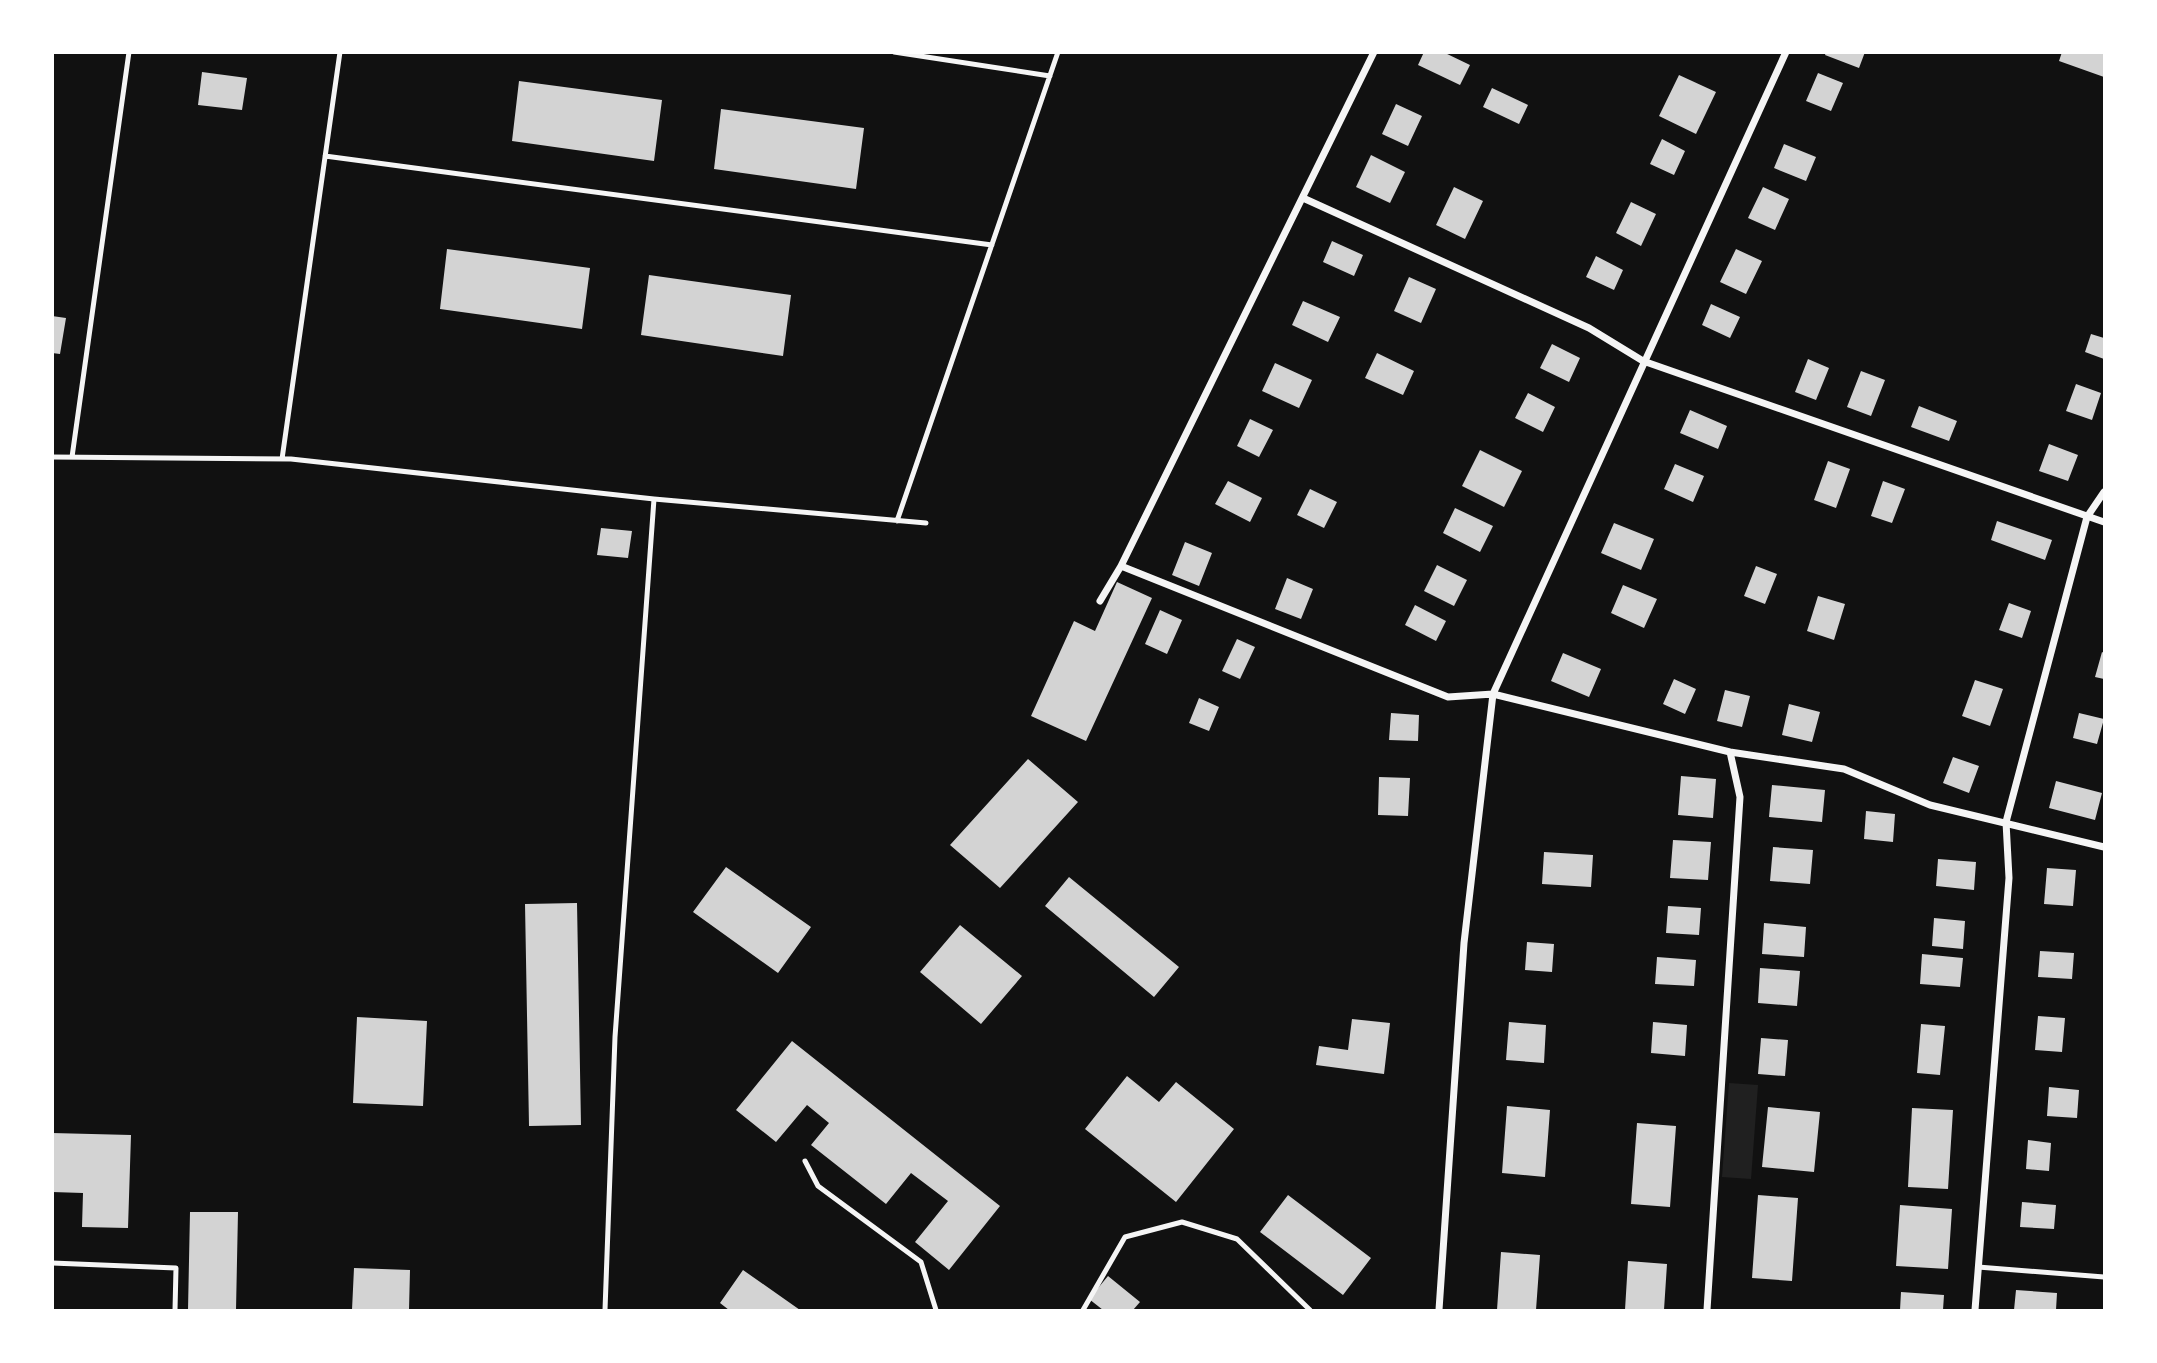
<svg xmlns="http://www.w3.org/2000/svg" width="2157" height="1363" viewBox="0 0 2157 1363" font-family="'Sofia Sans Condensed',sans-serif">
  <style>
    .green { fill: #202020 }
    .building { fill: #d3d3d3 }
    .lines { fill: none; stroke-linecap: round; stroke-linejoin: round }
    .service { stroke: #f5f5f5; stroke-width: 5 }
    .minor { stroke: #f5f5f5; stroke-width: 7 }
  </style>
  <rect width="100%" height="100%" fill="#111"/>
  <!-- green -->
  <path class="green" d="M1729,1083l29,2 -7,94 -29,-2z"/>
  <!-- building -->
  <path class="building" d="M1424,52h19l27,13 -10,20 -42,-20z
    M1826,52h39l-6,16 -34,-13z
    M2062,52h42v25l-45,-16z
    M202,72l45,6 -5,32 -44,-5z
    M1818,73l25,10 -12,28 -25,-10z
    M1679,75l37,17 -20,42 -37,-18z
    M519,81l143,19 -8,61 -142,-20z
    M1492,88l36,17 -9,19 -36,-17z
    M1396,104l26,12 -14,30 -26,-12z
    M721,109l143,19 -8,61 -142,-20z
    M1662,139l23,12 -11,24 -24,-11z
    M1784,144l32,13 -10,24 -32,-13z
    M1371,155l34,17 -15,31 -34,-16z
    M1454,187l29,14 -18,38 -29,-14z
    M1763,187l26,12 -14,31 -27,-12z
    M1631,202l25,12 -15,32 -25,-13z
    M1332,241l31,14 -9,21 -31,-14z
    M447,249l143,19 -8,61 -142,-20z
    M1736,249l26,12 -16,33 -26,-12z
    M1596,256l27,14 -9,20 -28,-13z
    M649,275l142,20 -8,61 -142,-21z
    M1409,277l27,12 -15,34 -27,-12z
    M1303,301l37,16 -12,25 -36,-17z
    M1711,304l29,13 -10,21 -28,-13z
    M52,316l14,2 -6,36 -8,-1z
    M2091,334l13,4v21l-19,-7z
    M1552,344l28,14 -11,24 -29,-14z
    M1377,353l37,18 -11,24 -38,-17z
    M1808,359l21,9 -13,32 -21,-8z
    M1275,363l37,17 -13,28 -37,-17z
    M1861,371l24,9 -14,36 -24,-9z
    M2076,384l25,9 -9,27 -26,-9z
    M1528,393l27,14 -12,25 -28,-14z
    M1919,406l38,15 -8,20 -38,-14z
    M1690,410l37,16 -9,23 -38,-16z
    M1250,419l23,11 -14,27 -22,-11z
    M2049,444l29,11 -10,26 -29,-10z
    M1480,450l42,21 -18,36 -42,-21z
    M1828,461l22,8 -14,39 -22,-8z
    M1675,464l29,12 -11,26 -29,-13z
    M1228,481l34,17 -12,24 -35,-18z
    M1883,481l22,8 -13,34 -21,-7z
    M1310,489l27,13 -13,26 -27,-13z
    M1455,508l38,18 -13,26 -37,-19z
    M1997,521l55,19 -7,20 -54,-20z
    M1614,523l40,16 -13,31 -40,-17z
    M601,528l31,3 -4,27 -31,-3z
    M1185,542l27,11 -13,33 -27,-11z
    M1437,565l30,15 -13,26 -30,-15z
    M1756,566l21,8 -12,30 -21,-8z
    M1287,578l26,11 -12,30 -26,-10z
    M1117,582l35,16 -66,143 -55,-25 43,-95 21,10z
    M1623,585l34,14 -13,29 -33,-15z
    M1818,596l27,8 -11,36 -27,-9z
    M2009,603l22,8 -9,27 -23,-8z
    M1415,605l31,16 -10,20 -31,-16z
    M1160,610l22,10 -15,34 -22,-10z
    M1237,639l18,8 -15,32 -18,-8z
    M2102,652l2,1v26l-9,-2z
    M1563,653l38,16 -12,28 -38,-16z
    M1674,679l22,10 -11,25 -22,-10z
    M1975,680l28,9 -13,37 -28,-10z
    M1725,690l25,6 -8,31 -25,-6z
    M1199,698l20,9 -10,24 -20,-8z
    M1789,704l31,8 -8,30 -30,-7z
    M1391,713l28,2 -1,26 -29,-1z
    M2079,713l25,6 -7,25 -24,-6z
    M1953,757l26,9 -10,27 -26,-10z
    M1028,759l50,43 -78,86 -50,-43z
    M1681,776l35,3 -3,39 -35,-3z
    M1379,777l31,1 -2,38 -30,-1z
    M2056,781l46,12 -7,27 -46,-12z
    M1772,785l53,5 -3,32 -53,-5z
    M1866,811l29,3 -2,28 -29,-3z
    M1673,840l38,2 -3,38 -38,-2z
    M1773,847l40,3 -3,34 -40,-3z
    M1544,852l49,3 -2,32 -49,-3z
    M1938,859l38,3 -2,28 -38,-4z
    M726,867l85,60 -33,46 -85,-61z
    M2047,868l29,2 -3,36 -29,-2z
    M1069,877l110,90 -25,30 -109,-91z
    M577,903l4,222 -52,1 -4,-222z
    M1668,906l33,2 -2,27 -33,-2z
    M1934,918l31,3 -2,28 -31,-3z
    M1764,923l42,4 -2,30 -42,-3z
    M960,925l62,51 -41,48 -61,-52z
    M1527,942l27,2 -2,28 -27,-2z
    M2040,951l34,2 -2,26 -34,-2z
    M1922,954l41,4 -3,29 -40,-3z
    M1657,957l39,3 -2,26 -39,-2z
    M1760,968l40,3 -3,35 -39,-3z
    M2038,1016l27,2 -3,34 -27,-2z
    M357,1017l70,4 -4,85 -70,-3z
    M1352,1019l38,4 -6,51 -68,-9 3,-19 29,4z
    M1509,1022l37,3 -2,38 -38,-3z
    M1653,1022l34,3 -2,31 -34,-3z
    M1921,1024l24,2 -5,49 -23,-2z
    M1761,1038l27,2 -3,36 -27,-2z
    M792,1041l208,165 -51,64 -34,-28 33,-41 -37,-28 -25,31 -75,-59 18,-22 -22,-18 -31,37 -40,-32z
    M1127,1076l32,26 17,-20 58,47 -58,73 -91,-73z
    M2049,1087l30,3 -2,28 -30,-2z
    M1507,1106l43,4 -5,67 -43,-4z
    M1768,1107l52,5 -6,60 -52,-5z
    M1912,1108l41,2 -5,79 -40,-2z
    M1637,1123l39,3 -6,81 -39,-3z
    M52,1133l79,2 -3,93 -46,-1 1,-34 -31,-1z
    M2028,1140l23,3 -2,28 -23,-2z
    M1288,1195l83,63 -28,37 -83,-63z
    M1758,1195l40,3 -6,83 -40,-3z
    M2022,1202l34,3 -2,24 -34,-2z
    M1900,1205l52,4 -4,60 -52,-3z
    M190,1212h48l-2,98h-48z
    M1501,1252l39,3 -4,55h-39z
    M1628,1261l39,3 -3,46h-39z
    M354,1268l56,2 -1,40h-57z
    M743,1270l57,40h-71l-9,-7z
    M1108,1276l32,26 -7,8h-30l-14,-11z
    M2016,1290l41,3 -1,17h-42z
    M1901,1292l43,3 -1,15h-43z"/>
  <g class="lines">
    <!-- service -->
    <path class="service" d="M894,52l156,24
      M325,156l667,89
      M52,457l239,2 363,40 272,24
      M72,457l57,-405
      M282,459l58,-407
      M897,521l161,-469
      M805,1161l13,25 103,76 15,48
      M52,1263l124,5 -1,42
      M1978,1267l126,10
      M605,1310l10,-273 39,-538
      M1083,1310l42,-73 57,-15 55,17 73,71"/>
    <!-- minor -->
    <path class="minor" d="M1303,198l286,130 54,33 461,161
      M1121,566l327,131 45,-3 237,58 114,17 86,36 174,42
      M1100,601l21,-35 253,-514
      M1439,1310l25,-367 29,-249 293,-642
      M1707,1310l33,-513 -10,-45
      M1975,1310l34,-432 -3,-56 81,-305 17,-25"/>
  </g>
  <!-- border -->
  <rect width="2157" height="1363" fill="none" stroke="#ffffff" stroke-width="108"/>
</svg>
